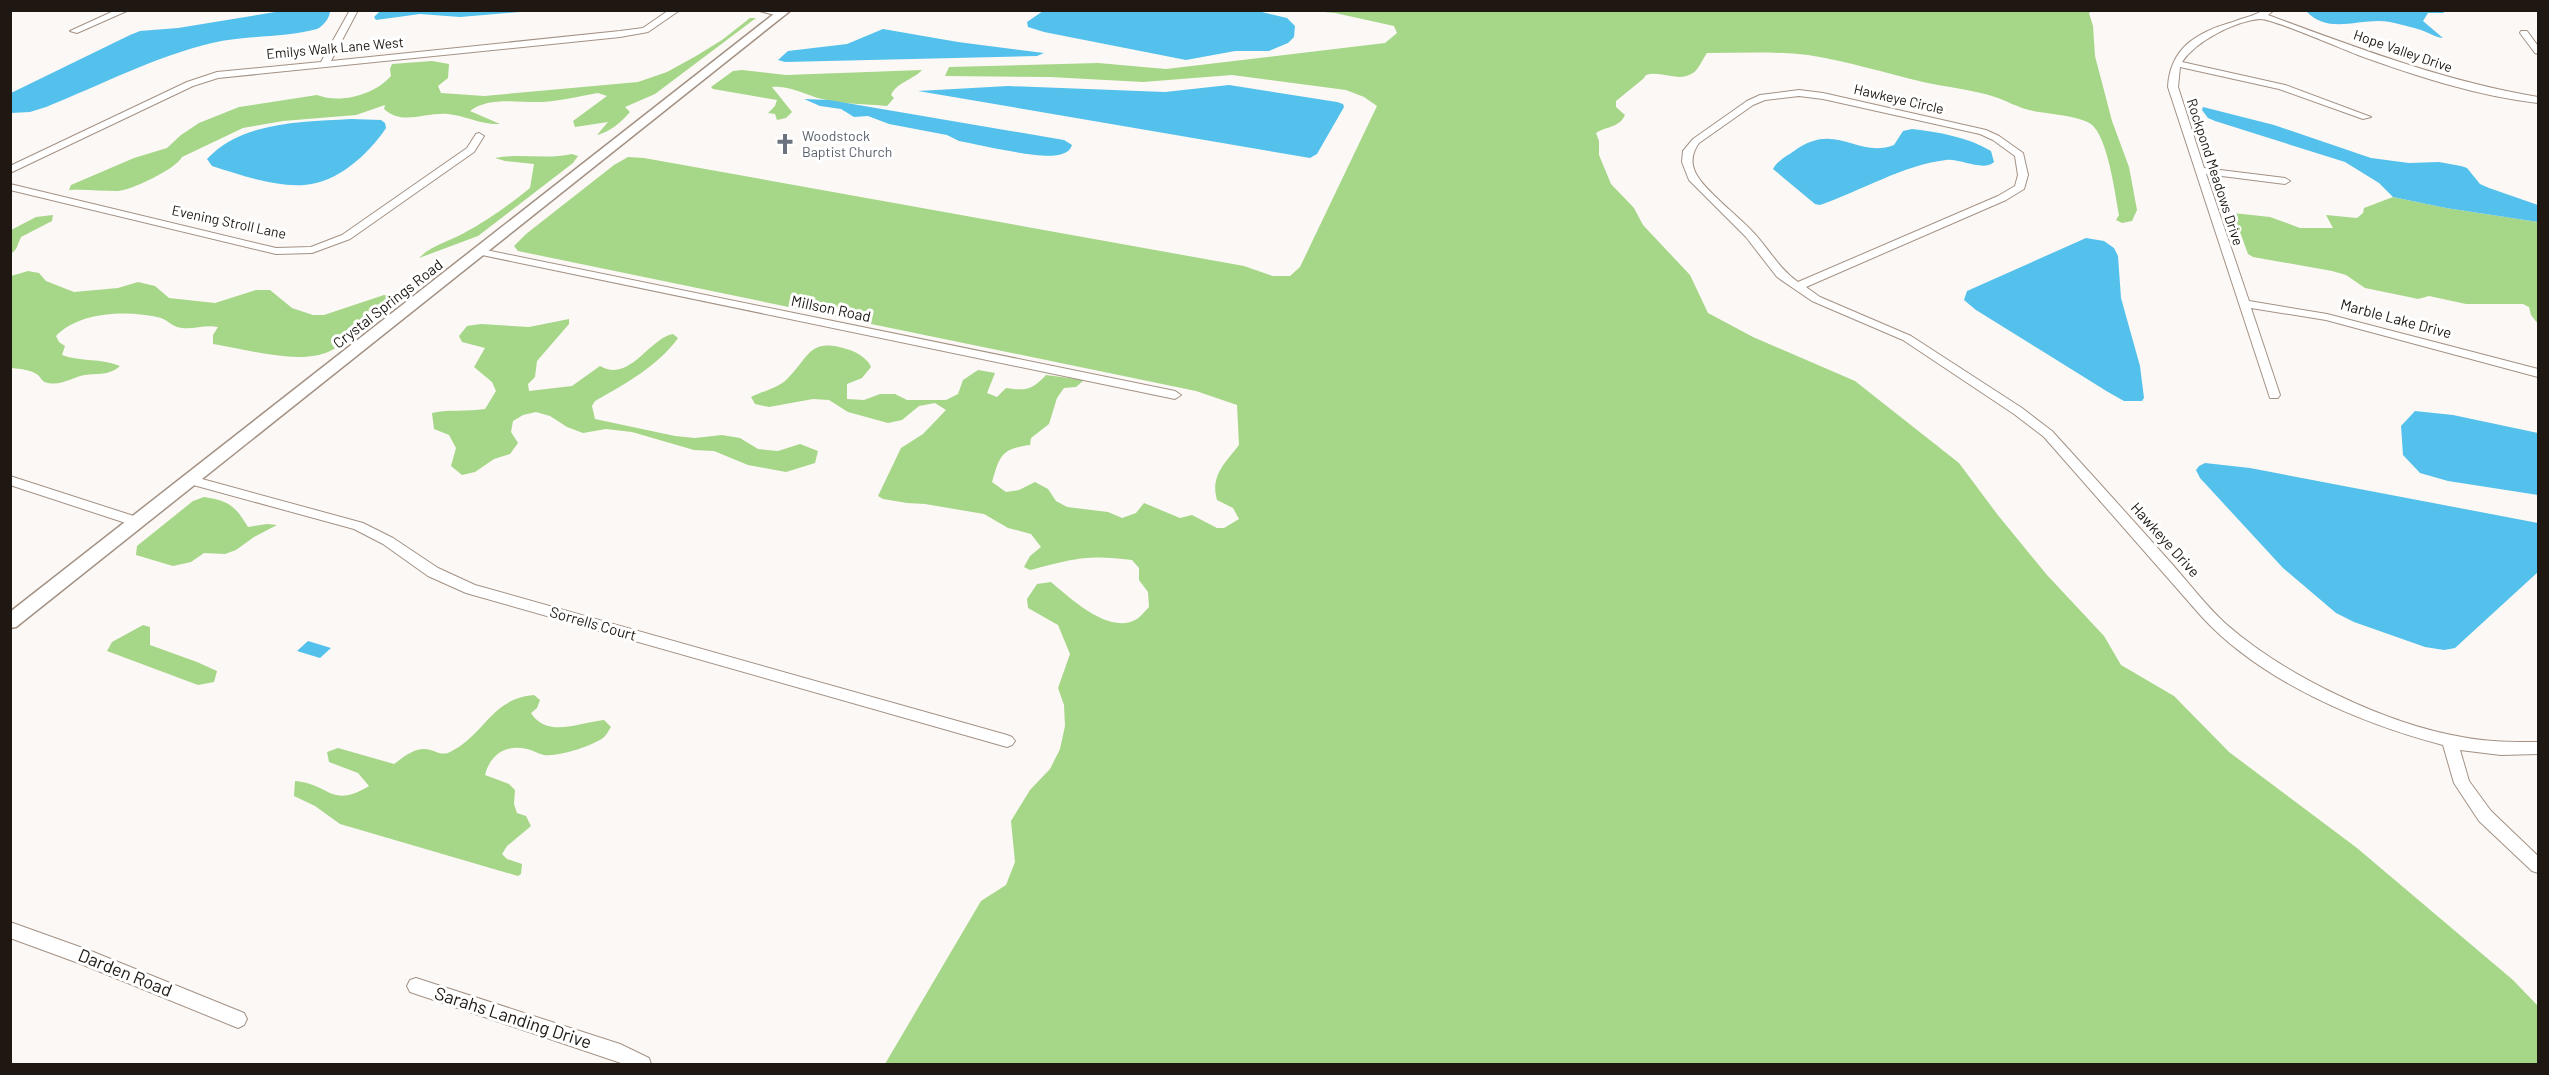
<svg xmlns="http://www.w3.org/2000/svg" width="2549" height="1075" viewBox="0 0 2549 1075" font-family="Barlow,sans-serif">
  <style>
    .forest { fill: #a6d688 }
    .water { fill: #53c1eb }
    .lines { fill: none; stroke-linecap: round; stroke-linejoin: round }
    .minor-casing { stroke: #a39184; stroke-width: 2 }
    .tertiary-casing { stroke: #a39184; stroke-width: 3 }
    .minor { fill: #fff; fill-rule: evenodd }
    .tertiary { fill: #fff; fill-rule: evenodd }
    .labels { text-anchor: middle; stroke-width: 6; stroke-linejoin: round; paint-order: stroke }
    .far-street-label { font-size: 14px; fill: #1e1712; stroke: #fff }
    .far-worship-label { font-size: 14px; fill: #5b616d; stroke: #fff; text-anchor: start }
    .street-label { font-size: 15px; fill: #1e1712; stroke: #fff }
    .near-street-label { font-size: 18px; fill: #1e1712; stroke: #fff }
  </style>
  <rect width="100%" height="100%" fill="#fcf8f5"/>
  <!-- forest -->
  <path class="forest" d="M1302,10l790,1 -3,2 4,13 2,30 17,65 17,46 8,43 -5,11 -10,2 -6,-3 3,-5c-4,-21 -11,-78 -28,-91 -13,-9 -45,-10 -62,-14 -12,-3 -22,-9 -34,-13 -20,-7 -50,-10 -72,-15 -38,-9 -76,-21 -115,-27 -34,-4 -67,-2 -101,-2 -4,5 -8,16 -14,20 -15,10 -32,-3 -47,2l-3,4 -27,22v6l9,8c-6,13 -18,11 -29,18l3,8v14l12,29 23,24 9,17 47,50 18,38 45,24 102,44 104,82 38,51 50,61 57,61 17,29 53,31 55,56 128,96 156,132 25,26v58h-1653l96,-163 25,-16 9,-23 -4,-41 19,-31 20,-21 10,-20 5,-23 -1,-21 -6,-17 12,-34 -12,-29 -30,-17 -1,-9 10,-15 14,-2c19,16 57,52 84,38 5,-2 10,-9 14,-13l-1,-15 -9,-12v-12l-7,-8c-44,-6 -60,-1 -102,10l-6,-3 6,-11 11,-9 -10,-13 -23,-6 -24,-14 -59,-10 -18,-1 -24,-4 -5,-3 23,-48 22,-14 23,-24 -11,-7 -16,3 -17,14 -14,3 -40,-11 -19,-12 -16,-1 -44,8 -14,-3 -4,-7c10,-5 26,-9 34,-16 26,-24 22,-45 65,-31 8,3 18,9 21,17l-9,11 -15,6v15l17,1 16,-6h15l12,6h39l12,-6 5,-14 15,-10 17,3 -8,20 10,4 9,-9c20,3 26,2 40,-13l38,5 -8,7 -12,1 -7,10 -8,26 -18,14 -1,7c-29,4 -30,10 -38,37l14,10 13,-2 16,-8 13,7 8,12 11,6 41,5 14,6 14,-5 8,-10 36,15 12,-3 25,13h7l15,-9 -6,-11 -16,-8c-7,-24 8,-37 22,-55l-2,-40 -41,-14 -678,-140 -4,-5 12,-12 88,-69 14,-8 16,1 600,108 29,10h17l10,-9 77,-161 -13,-9 -18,-7 -114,-15 -89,7 -93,-5 -105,-1 4,-9 149,-4 68,6 219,-26 12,-10 -3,-7 -59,-13z
    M750,18h6l-101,76 -30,13 5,5c-9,10 -20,20 -33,23l11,-13 -33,5 -2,-6 34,-25 -9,-3c-18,3 -37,8 -56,9 -22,1 -53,-6 -72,9l30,13c-18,1 -34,-8 -52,-10 -23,-2 -46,12 -64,-5l1,-4 -29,10 -73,6 -40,7 -61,29c-6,12 -52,34 -65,34 -16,0 -32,-2 -48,-1l2,-5 63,-27 33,-10 14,-13 18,-12 40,-16 78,-12c24,9 57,0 74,-19l-1,-7 2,-5 40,-3 17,3 -1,14 -10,8 3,7 43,3 154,-14 29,-10 29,-16 26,-16z
    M742,70l44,5 136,-5c-9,10 -25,12 -31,25l3,3 -7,8c-22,-2 -44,-2 -65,-7 -17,-4 -32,-14 -50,-12l20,25 -6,6 -9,2 -2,-6 -7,-1 7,-7 2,-6 -64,-11 -2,-2 22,-16z
    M572,154l6,2 -5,7 -95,73 -59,22c13,-13 29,-16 45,-25 24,-13 45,-28 66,-45l4,-24 -29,-3 -10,-3c26,-5 51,2 77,-4z
    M2393,197l53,11 92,14v102l-7,-9 -2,-8 -6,-3h-57l-37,-8 -11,3 -14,-3 -39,-8 -19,-13 -14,-4 -79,-14 -5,-3 -15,-41 37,4 30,11h33l-7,-13 31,3 6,-5 1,-5z
    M53,215l-1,6 -31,16 -5,12 -5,5v-24l25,-13z
    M28,271l11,2 7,8 28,11 44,-4 20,-6 17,4 14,12 46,5 41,-13h14l22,18 21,7h11l60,-20 12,2 -4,7c-17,13 -45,40 -64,48 -31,13 -82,-3 -115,-8v-9l5,-8c-14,-3 -27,4 -41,0 -6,-2 -10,-7 -16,-9 -32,-8 -81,-7 -105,18l3,6 6,4 -3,9c19,7 39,3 58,11 -11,10 -22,7 -35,9 -12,2 -24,11 -37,8 -6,-1 -6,-4 -10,-8 -8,-6 -19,-6 -27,-7v-92z
    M569,319v5l-32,37 -2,16 -7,7 1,7 43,-5 28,-20c30,17 48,-27 73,-32l5,4c-20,28 -53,46 -83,63l-3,5 3,13 80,17 20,2 27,-3 18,3 18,11 20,2 22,-7 18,7 -3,12 -29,9 -38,-7 -34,-14 -20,-1 -62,-18 -26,-3 -23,4 -16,-6 -17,-11 -14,-4 -13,3 -10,6 -2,11 7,11 -8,11 -16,5 -19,13 -13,3 -11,-9 5,-18 -7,-13 -15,-6 -2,-16c18,-4 35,-1 53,-4l11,-18 -4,-9 -18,-15 11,-19 -23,-6 -3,-6 8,-10 14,-2 48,3z
    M204,497c26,4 31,9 44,30l19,-3 10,1 -23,12 -18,13 -11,4 -21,-1 -13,9 -18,4 -37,-11 1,-9 56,-45z
    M143,625l7,2v18l47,17 20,9 -3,11 -16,3 -91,-34 5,-9z
    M534,695l6,5 -3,8 -6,5c16,26 50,9 73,7l7,7c-3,4 -4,8 -8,11 -11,8 -45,19 -59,17 -6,-1 -11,-5 -17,-6 -22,-5 -37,6 -42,26l24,9 6,6 -1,14 3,9 9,3 5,10 -24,20 -5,8 5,5 15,5 -1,10 -3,2 -178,-52 -25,-18 -21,-10 1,-15c35,3 36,28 74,5l-11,-13 -29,-11 -2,-10 11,-4 56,16c8,-6 19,-15 29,-15 10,-1 17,8 27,3 36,-18 40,-53 84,-57z"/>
  <!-- water -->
  <path class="water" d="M381,10h150v1l-71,6 -40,-3 -44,6 -2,-3z
    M281,11h49c0,7 -7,15 -13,18 -32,9 -71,6 -105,14 -58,14 -111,42 -166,64l-16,5 -19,1v-20l119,-58 10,-4 38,-3z
    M1043,11l219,1 25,6 8,8 -1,11 -6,6 -19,8h-34l-49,9 -142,-28 -16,-5 -1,-5z
    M2306,11h137l1,2h-16l-5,8 20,17c-9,-1 -13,-5 -22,-8 -10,-3 -21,-6 -31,-8 -30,-5 -61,14 -84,-11z
    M883,29l75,13 86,11 -7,3 -252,6 -7,-2 10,-9 59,-7z
    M1229,85l108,17 6,2 1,3 -27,47 -7,4 -392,-67 90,-5 157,6z
    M804,99l25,1 235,40 8,5c-2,5 -4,7 -10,9 -18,7 -80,-9 -103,-13l-12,-6 -58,-11 -21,-8 -14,1 -13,-8 -21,-3z
    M2203,107l71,18 97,33 38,5 30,-1 22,4 6,2 13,16 9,4 49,17v17l-92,-14 -53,-11 -14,-14 -34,-21 -130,-41 -7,-3 -6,-8z
    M351,119l30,1 4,3 1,5c-17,26 -49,55 -82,57 -31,2 -63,-10 -92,-19l-5,-7c35,-38 96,-37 144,-40z
    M1912,129c26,3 56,8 79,22l3,11c-10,10 -35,-4 -48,-2 -43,5 -85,31 -126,45l-5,-1 -42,-35c4,-8 14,-13 21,-18 42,-31 63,8 100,-6l9,-14z
    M2086,238l18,3 10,7 4,8 3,42 19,68 4,32 -2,3h-18l-16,-9 -132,-82 -12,-10 3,-9z
    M2415,411l38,4 85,18v62l-90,-14 -28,-8 -17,-18 -2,-29z
    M2205,463l45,5 288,55v49l-83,76 -11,2 -19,-3 -71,-25 -18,-9 -53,-45 -83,-90 -4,-8 3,-4z
    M308,641l23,7 -11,10 -23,-7z"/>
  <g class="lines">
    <defs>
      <path id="minor" d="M116,10h13l-52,23 -7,-2z
        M350,10h8l-27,51 289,-30 23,-3 26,-18h11l-32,22 -28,5 -402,41 -25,8 -183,87v-7l177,-84 30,-10 104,-10z
        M756,10h21l9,4 -4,3z
        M2264,10h10l-6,5c89,33 176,66 270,82v6c-61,-7 -122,-27 -180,-48 -16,-6 -87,-37 -98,-36 -25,2 -64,22 -78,43l103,23 86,32 -8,2 -84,-30 -99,-22 -2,20 26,81 81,10 5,3 -5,3 -79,-10 43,127 78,13 211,55v8l-212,-57 -75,-12 29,87 -2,3h-8l-102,-311c2,-39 29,-55 65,-65 10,-4 21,-6 31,-12z
        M2521,31h6l11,15v8l-3,-1 -15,-20z
        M1799,90l24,3 163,37 13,6 24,17 5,22 -4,14 -18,11 -200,87 14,10 91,39 111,72 30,23c40,44 80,88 119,132 18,20 35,43 55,61 58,51 159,100 236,113 26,5 50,5 76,5v12l-37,1 -41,-5 9,31 22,30 47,45v17l-6,-2 -53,-50 -25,-38 -11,-38c-83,-22 -181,-63 -241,-128l-158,-180 -30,-23 -111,-74 -91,-39 -35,-24 -31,-40 -57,-57 -7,-18 1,-11 10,-12 54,-38 13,-6zM1799,96l24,3 157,35 13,6 22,16 3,19 -3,11 -17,10 -200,86c-20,-14 -30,-35 -47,-52 -14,-15 -43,-37 -53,-53 -8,-12 -7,-23 1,-34l54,-38 12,-5z
        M479,133l5,3 -10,16 -124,87 -38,14 -36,1 -266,-64v-6l266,64 35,-1 31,-12 125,-87 9,-14z
        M481,249l694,142 6,4 -6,4 -698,-145v-4z
        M10,476l133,43 2,3 -7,5 -128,-42z
        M191,476l172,47 30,15 45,30 37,17 532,150 5,2 3,4 -3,4 -5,2 -541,-154 -38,-17 -45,-32 -29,-15 -168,-46 -1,-3z
        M10,922l81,29 153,62 3,6 -3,6 -6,3 -157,-64 -71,-26z
        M416,978l204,66 29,14 2,6h-27l-208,-70 -6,-2 -3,-6 3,-6z"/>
      <path id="tertiary" d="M779,10h12l-775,617 -6,1v-16z"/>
    </defs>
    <!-- minor casing -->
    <use href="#minor" class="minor-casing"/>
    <!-- tertiary casing -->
    <use href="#tertiary" class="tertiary-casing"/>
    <!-- minor -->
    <use href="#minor" class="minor"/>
    <!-- tertiary -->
    <use href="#tertiary" class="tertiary"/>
  </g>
  <!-- icons -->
  <defs>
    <symbol id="church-bare" viewBox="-9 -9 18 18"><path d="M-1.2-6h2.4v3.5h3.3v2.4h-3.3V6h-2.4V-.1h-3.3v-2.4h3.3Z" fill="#6b7280" stroke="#fff" stroke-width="2.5" paint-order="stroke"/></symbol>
  </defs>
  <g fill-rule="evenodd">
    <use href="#church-bare" x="770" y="129" width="30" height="30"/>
  </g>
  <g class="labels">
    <!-- far-street labels -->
    <g class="far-street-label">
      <text transform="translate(335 48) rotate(-5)" y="5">Emilys Walk Lane West</text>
      <text transform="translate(2403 51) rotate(19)" y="5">Hope Valley Drive</text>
      <text transform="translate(1899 99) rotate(13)" y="5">Hawkeye Circle</text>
      <text transform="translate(2215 172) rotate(72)" y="5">Rockpond Meadows Drive</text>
      <text transform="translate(229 222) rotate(12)" y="5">Evening Stroll Lane</text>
    </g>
    <!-- far-worship labels -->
    <g class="far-worship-label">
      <text x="802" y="141">Woodstock<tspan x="802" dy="16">Baptist Church</tspan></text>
    </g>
    <!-- street labels -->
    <g class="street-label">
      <text transform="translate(388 304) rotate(-38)" y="5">Crystal Springs Road</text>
      <text transform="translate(831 309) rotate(12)" y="5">Millson Road</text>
      <text transform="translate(2396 319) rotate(15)" y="5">Marble Lake Drive</text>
      <text transform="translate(2165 540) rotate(48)" y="5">Hawkeye Drive</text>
      <text transform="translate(593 624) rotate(16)" y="5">Sorrells Court</text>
    </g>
    <!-- near-street labels -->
    <g class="near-street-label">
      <text transform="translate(125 973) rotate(22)" y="6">Darden Road</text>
      <text transform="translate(513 1018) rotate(18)" y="6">Sarahs Landing Drive</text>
    </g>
  </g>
  <!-- border -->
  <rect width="2549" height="1075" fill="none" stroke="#1e1712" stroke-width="24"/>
</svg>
